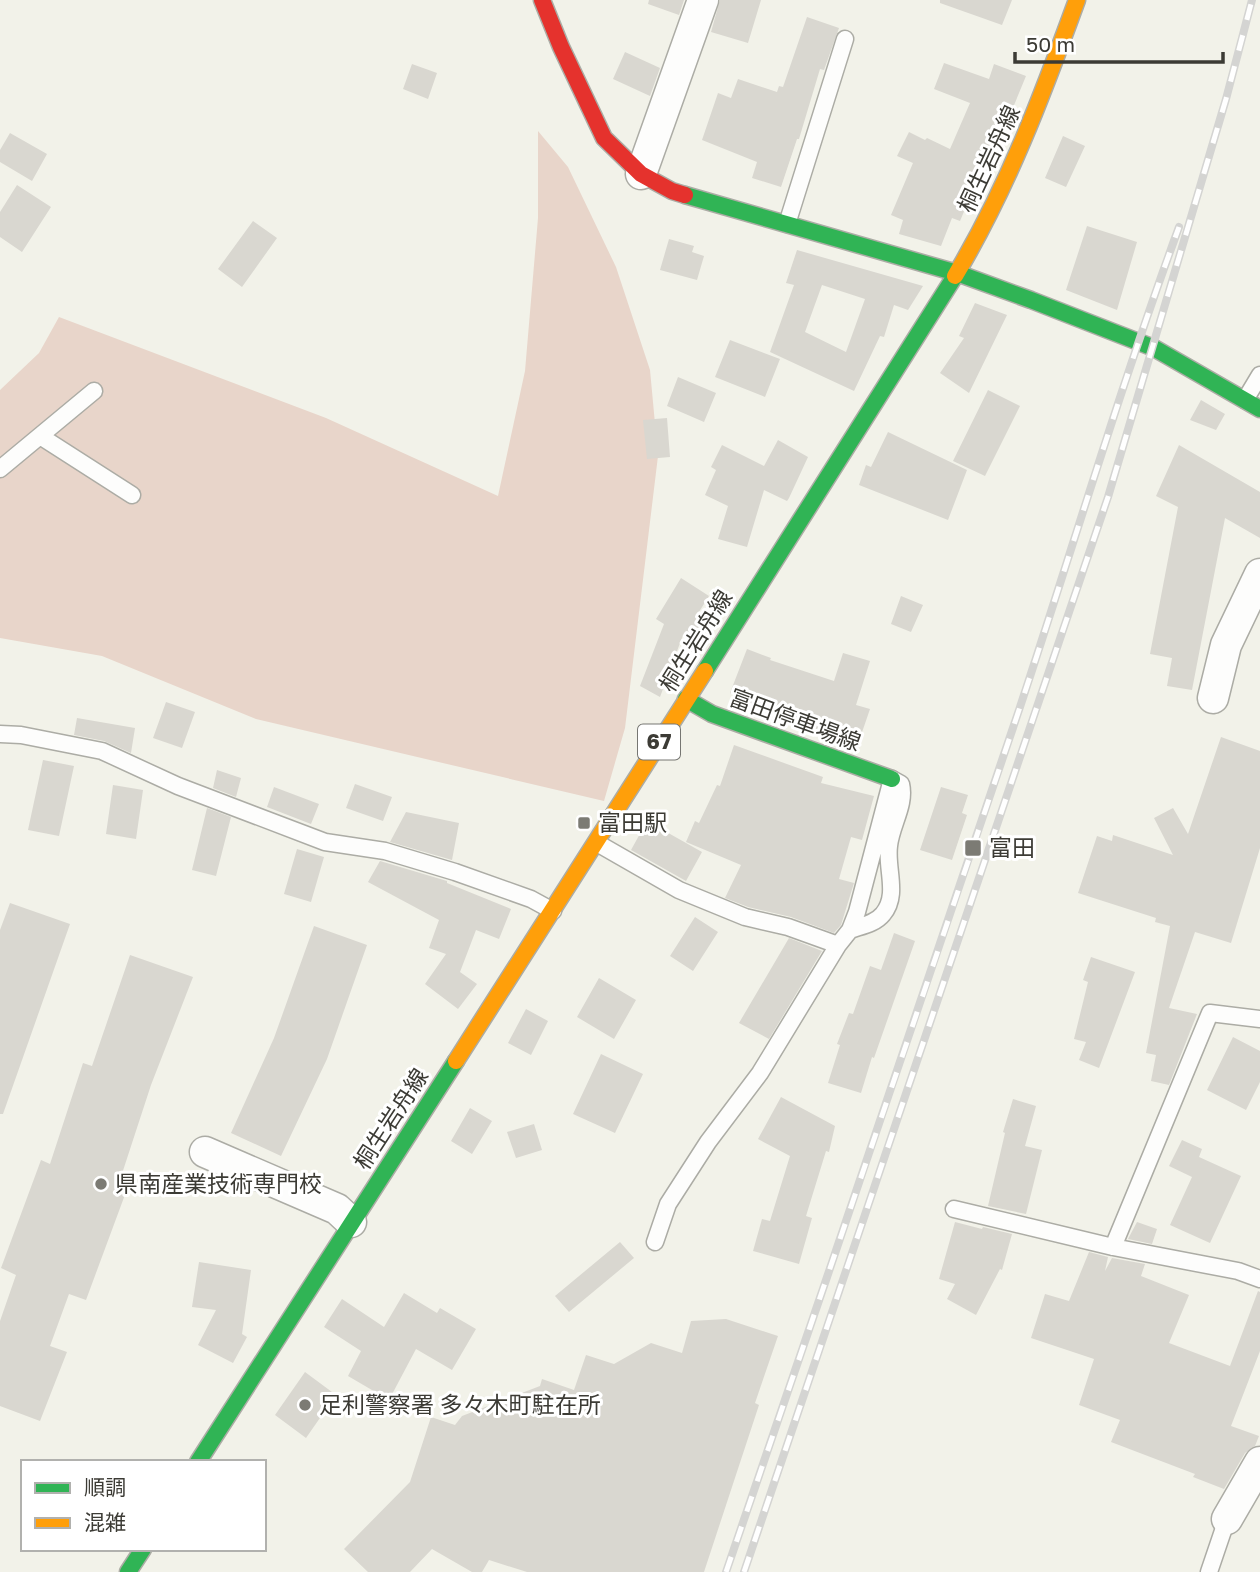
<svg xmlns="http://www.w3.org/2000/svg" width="1260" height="1572" viewBox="0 0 1260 1572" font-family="'Golos Text','Noto Sans JP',sans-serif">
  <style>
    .green { fill: #e8d5ca }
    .building { fill: #d9d7d0; fill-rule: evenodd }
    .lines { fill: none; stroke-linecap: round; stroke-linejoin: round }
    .lane-casing { stroke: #acaca5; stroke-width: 19 }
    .street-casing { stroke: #acaca5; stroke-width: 33 }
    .fast-casing { stroke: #acaca5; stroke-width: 19 }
    .slow-casing { stroke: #acaca5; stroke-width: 19 }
    .jam-casing { stroke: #acaca5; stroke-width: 19 }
    .lane { stroke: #fdfdfc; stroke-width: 16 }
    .street { stroke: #fdfdfc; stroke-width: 30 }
    .fast { stroke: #30b455; stroke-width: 16 }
    .slow { stroke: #ff9f0a; stroke-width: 16 }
    .jam { stroke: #e5322d; stroke-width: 16 }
    .rail-casing { stroke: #d4d4d2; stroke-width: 8 }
    .rail { stroke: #fff; stroke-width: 5; stroke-dasharray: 16; stroke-linecap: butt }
    .poi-dot { fill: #7c7b74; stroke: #fff; stroke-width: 2.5 }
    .labels { text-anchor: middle; stroke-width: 6; stroke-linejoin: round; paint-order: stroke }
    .shield { fill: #fff; stroke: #767672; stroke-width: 2 }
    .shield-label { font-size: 21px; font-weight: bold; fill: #3c3b35 }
    .street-label { font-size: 23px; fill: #3c3b35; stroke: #fff }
    .poi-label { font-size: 23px; fill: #3c3b35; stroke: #fff; text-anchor: start }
  </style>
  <rect width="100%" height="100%" fill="#f2f2e9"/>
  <!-- green -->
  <path class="green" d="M538,131l30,36 48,100 34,103 8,86 -33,272 -21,73 -348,-82 -154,-63 -102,-18v-248l39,-37 20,-36 267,101 172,78 27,-125 13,-153z"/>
  <!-- building -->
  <path class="building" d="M649,0h35l-5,15 -31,-11z
    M720,0h41l-13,43 -37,-11z
    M940,0h72l-10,25 -62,-22z
    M807,17l32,11 -15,42 -4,-1 -21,70h-2l-16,48 -29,-9 5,-16 -55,-22 16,-47 13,5 7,-19 39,13 2,-6 4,1z
    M625,52l35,16 -10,28 -37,-17z
    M944,63l45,16 5,-15 32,12 -39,95 -5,-2 -22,52 -8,-3 -11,28 -42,-12 4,-14 -12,-5 22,-52 -16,-7 12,-24 16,8 2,-2 23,11 20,-46 -36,-14z
    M412,64l25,9 -9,26 -25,-10z
    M10,133l37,21 -15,27 -32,-19v-12z
    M1063,136l22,10 -19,41 -21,-9z
    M17,185l34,22 -29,45 -22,-15v-25z
    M253,221l24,17 -35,49 -24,-18z
    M1087,226l50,16 -20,68 -51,-20z
    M669,239l25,7 -2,6 12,4 -7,24 -37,-10z
    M797,250l126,36 -15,24 -14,-5 -10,32 -4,-1 -26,55 -84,-39 24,-67 -8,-2zM822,285l43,14 -19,53 -41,-20z
    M975,303l32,12 -38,78 -29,-20 24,-35 -5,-2z
    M730,340l50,19 -15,38 -50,-20z
    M678,377l38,16 -12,29 -37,-16z
    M988,390l32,16 -35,70 -32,-15z
    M1201,400l24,14 -9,16 -26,-10z
    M667,418l3,39 -23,2 -4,-39z
    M888,432l79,38 -19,50 -89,-35 7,-20 5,2z
    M778,440l30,17 -19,41 -2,3 -23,-11 -17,57 -29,-8 10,-33 -23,-11 11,-25 -5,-3 11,-22 42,21z
    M1179,445l81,47v46l-35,-20 -33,172 -25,-4 5,-28 -22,-4 28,-147 -22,-11z
    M681,578l28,18 -12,19 7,4 -12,21 -9,-5 -23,62 -20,-11 24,-62 -8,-5z
    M901,596l22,9 -12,27 -20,-8z
    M747,649l24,9 -1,2 64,21 9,-28 27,8 -14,44 14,4 -12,35 -110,-40 1,-3 -19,-8z
    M166,702l29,10 -13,36 -29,-10z
    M77,718l58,10 -4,25 -27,-12 -30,-6z
    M1221,737l39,14v97l-29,95 -36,-11 -26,76 28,6 -28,71 -18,-4 5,-26 -10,-2 24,-127 -15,-4 1,-4 -78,-25 19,-57 15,5 1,-6 60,20 -19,-37 19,-10 15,26z
    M734,745l89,32 -2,6 53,13 -12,44 -11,-3 -12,42 15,4 -13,42 -7,8 -43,-16 -43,-10 -23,-9 16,-33 -55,-23 9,-21 4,2 18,-38 3,1z
    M43,760l31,6 -15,70 -31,-6z
    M217,770l24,8 -5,19 -23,-9z
    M355,784l37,13 -9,24 -37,-13z
    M113,785l30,5 -7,49 -30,-5z
    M274,787l45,17 -8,20 -44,-17z
    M941,787l27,8 -6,18 5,2 -15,45 -32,-10z
    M207,808l24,9 -15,59 -24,-6z
    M406,812l53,11 -7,37 -62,-18z
    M647,821l55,31 -16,29 -55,-31z
    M297,849l27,8 -13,45 -27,-8z
    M380,861l67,20v2l64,26 -12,30 -23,-9 -16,42 17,12 -19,25 -33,-25 21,-30 -17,-6 10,-28 -71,-38z
    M10,903l60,21 -67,190h-3v-184z
    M695,917l23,15 -25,39 -23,-15z
    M314,926l53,19 -40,114 -46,97 -50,-23 43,-95z
    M894,933l21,8 -41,117 -2,-1 -11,36 -33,-10 12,-38 -3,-1 12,-31 4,1 17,-48 11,4z
    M789,938l33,13 -53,88 -30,-16z
    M130,955l63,22 -42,108 -34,104 9,3 -40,108 -17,-6 -19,52 17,6 -27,69 -40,-15v-85l16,-46 -15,-7 40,-108 9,4 33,-101 9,3z
    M1091,957l44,15 -36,96 -20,-8 7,-18 -12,-3 14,-57 -5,-2z
    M599,978l37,22 -22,39 -37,-22z
    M526,1009l22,12 -17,34 -23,-12z
    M1233,1037l27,14v31l-14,28 -39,-20z
    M601,1054l42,20 -28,59 -42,-19z
    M781,1097l54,29 -6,26 -3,-1 -20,65 6,2 -13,46 -46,-13 9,-32 8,2 20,-65 -32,-17z
    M1013,1099l23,7 -11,40 17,4 -16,64 -38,-8 17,-73 -2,-1z
    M470,1108l22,13 -20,33 -21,-13z
    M534,1124l8,26 -26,8 -9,-26z
    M1182,1140l20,9 -3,8 42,19 -31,67 -40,-18 22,-48 -23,-11z
    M955,1222l27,7 1,-2 29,7 -10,36 -2,-1 -24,46 -29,-16 8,-15 -16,-5z
    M1137,1222l20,7 -5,15 -24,-5z
    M620,1242l14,16 -65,54 -14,-16z
    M1089,1252l19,5 -3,14 7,-13 33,6 -4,12 48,19 -20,48 61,23 28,-75 2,1v59l-29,75 28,10 -4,10 -10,7 -21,36 -31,-12 2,-3 -84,-32 9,-22 -41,-15 15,-46 -63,-21 14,-44 24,7z
    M199,1262l52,8 -9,64 5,3 -14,26 -35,-18 18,-35 -24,-3z
    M404,1293l33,20 3,-5 36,21 -24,41 -36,-21 -27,51 -41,-24 13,-25 -37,-24 18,-28 42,28z
    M726,1319l52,17 -23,67 4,2 -55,167h-177l-38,-12 -7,12h-10l-40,-23 -22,23h-42l-24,-23 66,-67 21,-65 24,8 7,-9 78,-30 2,-7 32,11 12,-35 28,9 37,-21 31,10 9,-32z
    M305,1372l31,23 -30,43 -31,-23z"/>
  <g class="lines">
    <defs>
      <path id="lane" d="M787,224l58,-185
        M1245,400l15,-25
        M40,436l92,59
        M0,469l94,-78
        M0,734l21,1 81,16 76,35 147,56 60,9 70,21 76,27 22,12
        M597,843l82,47 66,27 43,10 50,18
        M954,1209l159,38 125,24 22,8
        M655,1242l13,-38 40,-62 52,-69 78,-128 12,-15 7,-18 35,-133 9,5c5,21 -10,41 -12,62 -3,23 10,49 -6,68 -8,10 -22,12 -33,16
        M1113,1247l97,-234 50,6
        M1209,1572l18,-53"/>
      <path id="street" d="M641,174l62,-174
        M1213,698l13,-53 34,-71
        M205,1152l132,57 14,13
        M1227,1519l33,-57"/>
      <path id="fast" d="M685,195l272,78 74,27 123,48 106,61
        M705,671l250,-395
        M686,699l26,15 180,65
        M198,1462l258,-401
        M128,1572l15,-23"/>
      <path id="slow" d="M955,276c53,-89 87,-180 122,-276
        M456,1061l249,-390"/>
      <path id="jam" d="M542,0l19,47 43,91 37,36 31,17 13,4"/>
    </defs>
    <!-- lane casing -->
    <use href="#lane" class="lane-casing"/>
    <!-- street casing -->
    <use href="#street" class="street-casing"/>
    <!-- fast casing -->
    <use href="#fast" class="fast-casing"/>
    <!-- slow casing -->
    <use href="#slow" class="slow-casing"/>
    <!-- jam casing -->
    <use href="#jam" class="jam-casing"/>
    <!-- lane -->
    <use href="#lane" class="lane"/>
    <!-- street -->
    <use href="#street" class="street"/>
    <!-- fast -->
    <use href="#fast" class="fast"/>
    <!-- slow -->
    <use href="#slow" class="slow"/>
    <!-- jam -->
    <use href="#jam" class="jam"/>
    <defs>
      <path id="rail" d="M726,1572c99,-288 197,-576 294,-865 53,-160 101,-322 159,-480
        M744,1572l364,-1075 118,-398 26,-99"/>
    </defs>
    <!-- rail casing -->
    <use href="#rail" class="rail-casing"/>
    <!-- rail -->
    <use href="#rail" class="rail"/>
  </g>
  <!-- markers -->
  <g class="poi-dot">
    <rect x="577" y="816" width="14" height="14" rx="3.5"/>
    <rect x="964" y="839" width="18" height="18" rx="3.5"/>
    <circle cx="101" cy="1184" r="7"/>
    <circle cx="305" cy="1405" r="7"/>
  </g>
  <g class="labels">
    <!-- shield labels -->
    <rect class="shield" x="638" y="724.5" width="42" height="35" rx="5"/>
    <g class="shield-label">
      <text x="659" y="749">67</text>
    </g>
    <!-- street labels -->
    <g class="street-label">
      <text transform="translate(989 159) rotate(-65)" y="8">桐生岩舟線</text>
      <text transform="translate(696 641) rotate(-58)" y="8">桐生岩舟線</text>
      <text transform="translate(795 720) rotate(20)" y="8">富田停車場線</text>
      <text transform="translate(391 1119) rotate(-57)" y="8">桐生岩舟線</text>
    </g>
    <!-- poi labels -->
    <g class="poi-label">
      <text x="598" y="831">富田駅</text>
      <text x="989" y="856">富田</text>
      <text x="115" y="1192">県南産業技術専門校</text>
      <text x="319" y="1413">足利警察署 多々木町駐在所</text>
    </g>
  </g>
  <!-- legend -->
  <rect x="21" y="1460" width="245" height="91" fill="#ffffff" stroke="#b1b1ae" stroke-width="2"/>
  <rect x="35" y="1483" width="35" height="10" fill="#30b455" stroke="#b1b1ae" stroke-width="2"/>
  <text x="84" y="1495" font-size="21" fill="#3c3b35">順調</text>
  <rect x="35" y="1518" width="35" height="10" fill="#ff9f0a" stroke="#b1b1ae" stroke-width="2"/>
  <text x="84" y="1530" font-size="21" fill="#3c3b35">混雑</text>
  <!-- scale -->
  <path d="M1015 52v10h208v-10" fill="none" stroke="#3c3b35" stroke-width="3.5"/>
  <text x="1026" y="52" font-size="21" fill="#3c3b35" stroke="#ffffff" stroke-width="5" paint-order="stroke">50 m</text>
</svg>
